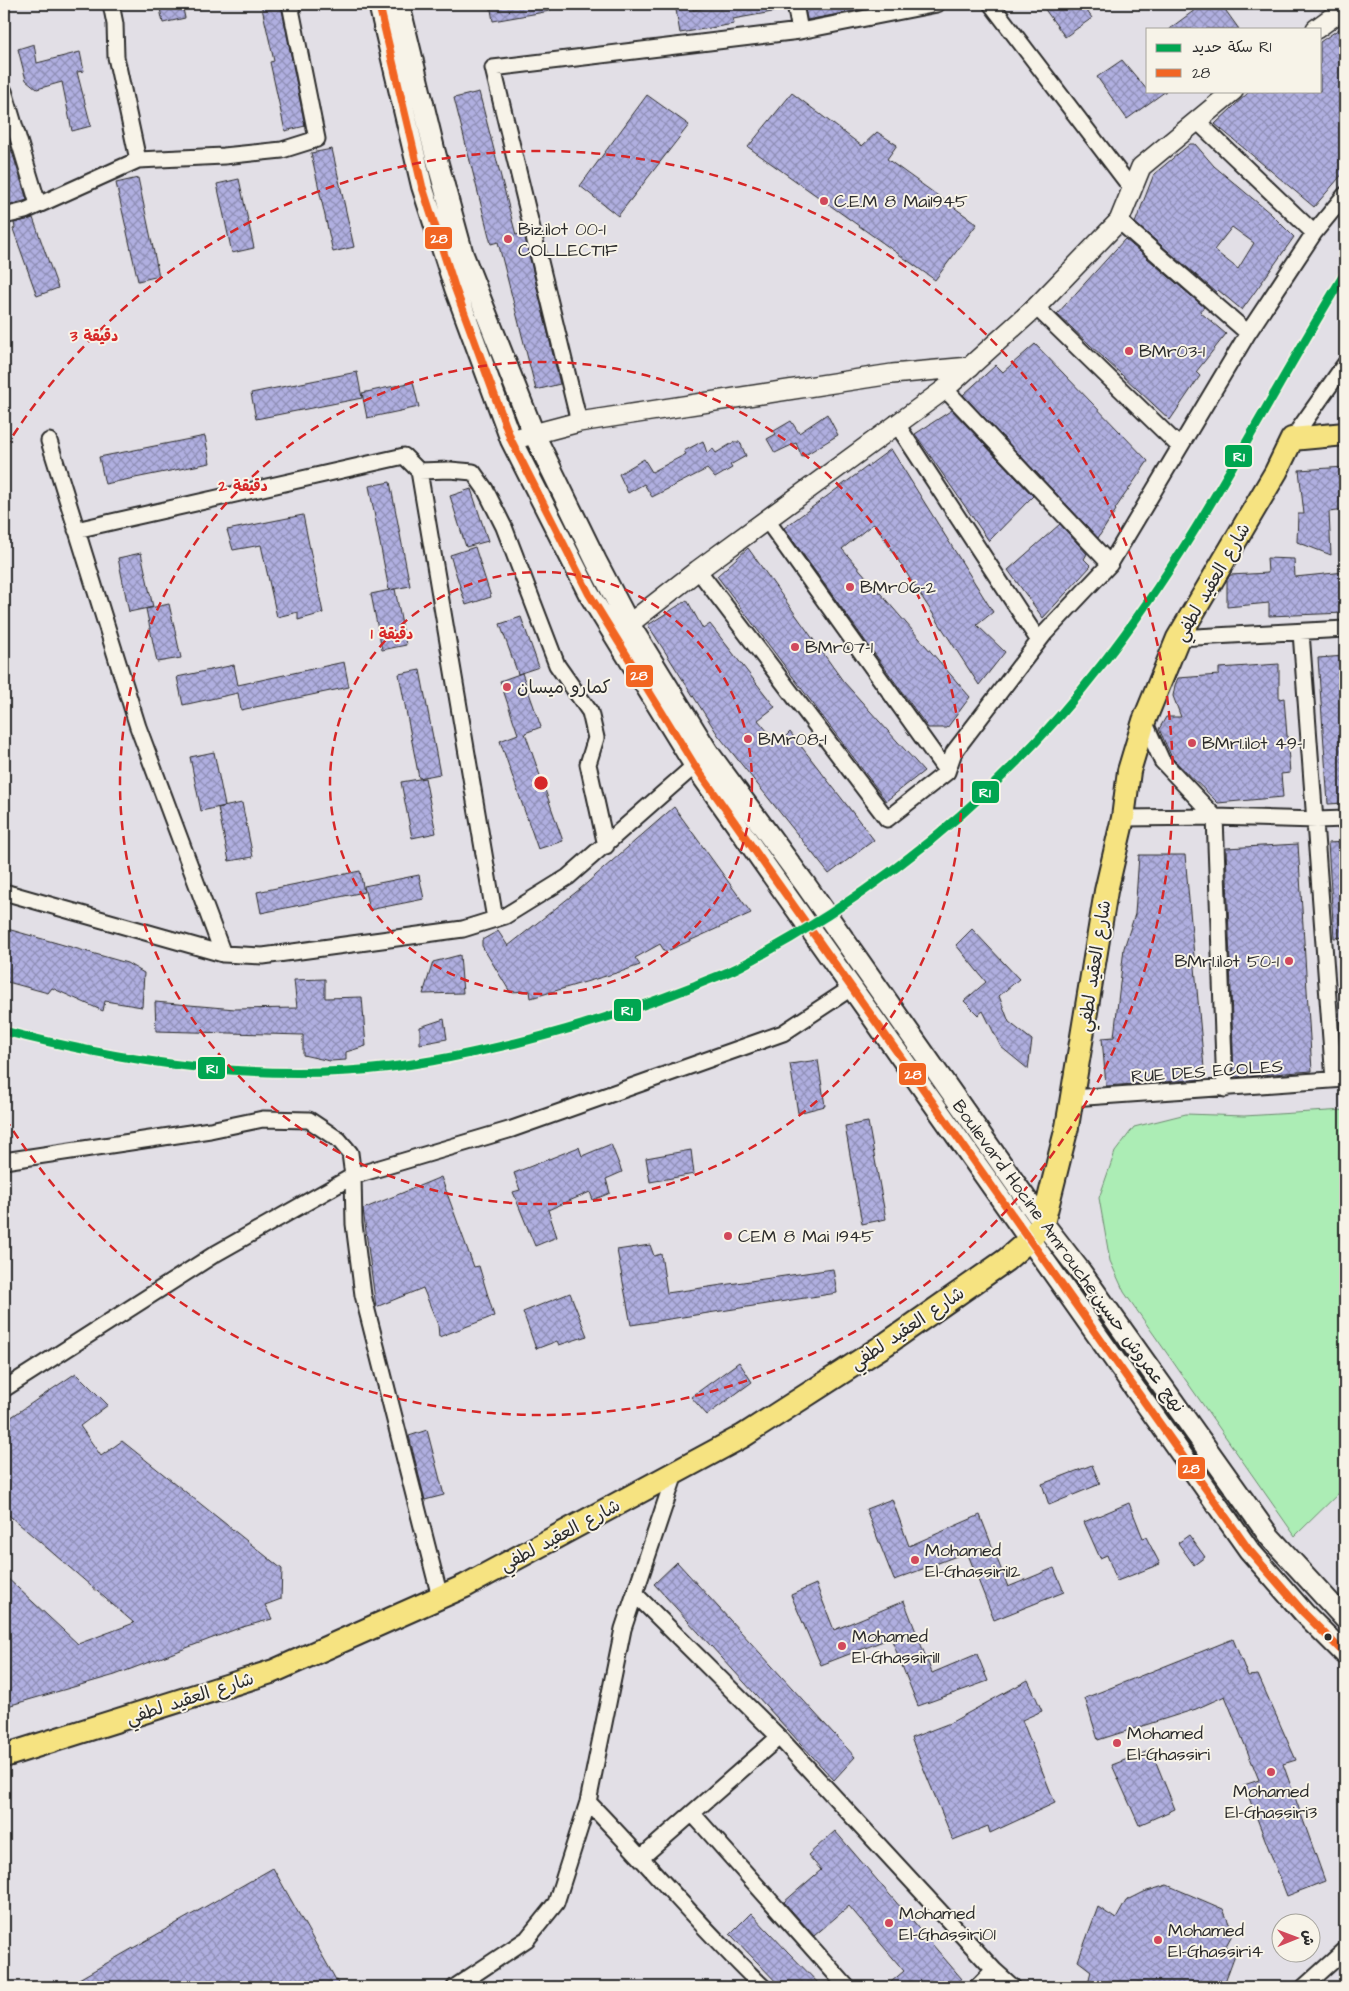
<svg xmlns="http://www.w3.org/2000/svg" width="1349" height="1991" viewBox="0 0 1349 1991" font-family="'Architects Daughter','Playpen Sans Arabic',sans-serif">
  <style>
    .grass { fill: #acedb5; stroke: #6c8c70 }
    .building { fill: url(#building-cross-hatch); stroke: #2b2b2b; fill-rule: evenodd }
    .lines { fill: none; stroke-linecap: round; stroke-linejoin: round }
    .minor-casing { stroke: #2b2b2b; stroke-width: 19 }
    .tertiary-casing { stroke: #2b2b2b; stroke-width: 22 }
    .secondary-casing { stroke: #2b2b2b; stroke-width: 24 }
    .primary-casing { stroke: #2b2b2b; stroke-width: 26 }
    .minor { stroke: #f7f3e8; stroke-width: 15 }
    .tertiary { stroke: #f7f3e8; stroke-width: 19 }
    .secondary { stroke: #f7f3e8; stroke-width: 20 }
    .primary { stroke: #f6e381; stroke-width: 22 }
    .rail { stroke: #2b2b2b; stroke-width: 4; stroke-dasharray: 8 4; stroke-linecap: butt }
    .bus-1-casing { stroke: #f7f3e8; stroke-width: 11 }
    .bus-1 { stroke: #f26522; stroke-width: 8 }
    .rail-1-casing { stroke: #f7f3e8; stroke-width: 12 }
    .rail-1 { stroke: #00a651; stroke-width: 9 }
    .ring { fill: none; stroke: #d62828; stroke-width: 2.5; stroke-dasharray: 9 6 }
    .poi-dot { fill: #d1495b; stroke: #f7f3e8; stroke-width: 2 }
    .bus-dot { fill: #2b2b2b; stroke: #f7f3e8; stroke-width: 2 }
    .labels { text-anchor: middle; stroke-width: 4; stroke-linejoin: round; paint-order: stroke }
    .poi-label { font-size: 18px; fill: #2b2b2b; stroke: #f7f3e8; text-anchor: start }
    .street-label { font-size: 18px; fill: #2b2b2b; stroke: #f7f3e8 }
    .centre { fill: #d62828; stroke: #f7f3e8; stroke-width: 2.5 }
    .ring-label { font-size: 15px; text-anchor: middle; font-weight: bold; fill: #d62828; stroke: #f7f3e8; stroke-width: 4; stroke-linejoin: round; paint-order: stroke }
    .line-badge { stroke: #f7f3e8; stroke-width: 2 }
    .badge-label { font-size: 14px; text-anchor: middle; font-weight: bold; fill: #fff }
  </style>
  <defs>
    <pattern id="building-cross-hatch" width="8" height="8" patternUnits="userSpaceOnUse" patternTransform="scale(1.25)"><rect width="8" height="8" fill="#b0afe0"/><path d="M0 0l8 8M0 8l8-8" fill="none" stroke="#8f8fb6"/></pattern>
  </defs>
  <rect width="100%" height="100%" fill="#e2dfe6"/>
  <filter id="ink" filterUnits="userSpaceOnUse"><feTurbulence type="fractalNoise" baseFrequency=".02" numOctaves="2"/><feDisplacementMap in="SourceGraphic" scale="10" xChannelSelector="R" yChannelSelector="G"/><feConvolveMatrix kernelMatrix="1 2 1 2 8 2 1 2 1" color-interpolation-filters="sRGB"/></filter>
  <g filter="url(#ink)">
    <!-- grass -->
    <path class="grass" d="M1345,1110v377l-50,49 -171,-244 -14,-31 -11,-63 16,-46 19,-25 52,-13 58,2z"/>
    <!-- building -->
    <path class="building" d="M159,4h23l3,14 -22,5z
      M261,4h20l24,122 -20,5 -15,-69 4,-1z
      M490,4h59l1,7 -57,10z
      M675,4h18v6l34,-6h50l1,7 -45,8 1,5 -54,9z
      M804,4h71v3l-68,13z
      M1041,4h41l10,14 -27,19z
      M1203,4h18l18,25h-70z
      M1345,25v146l-31,36 -99,-83 35,-33h70v-49z
      M34,44l3,19 43,-11 4,19 -7,1 14,54 -19,5 -10,-49 -25,7 -11,-9 -8,-31z
      M1122,60l26,31h18l-39,28 -30,-42z
      M479,92l37,143 8,-2 36,151 -24,6 -38,-148 -7,2 -37,-146z
      M792,93l70,53 15,-14 20,13 -10,14 90,65 -42,56 -187,-133z
      M647,95l42,30 -71,91 -38,-30z
      M4,134h2l8,24 13,42 -20,6 -3,-11z
      M1190,144h5l19,22 57,48 23,23 -52,73 -24,-20 -2,2 -81,-69 19,-49zM1232,227l22,16 -16,26 -24,-19z
      M332,149l22,98 -21,5 -22,-99z
      M138,178l21,98 -21,5 -22,-98z
      M239,179l15,69 -22,5 -15,-69z
      M33,218l25,70 -21,8 -24,-67 2,-1 -1,-5z
      M1125,239l79,68 -4,5 26,22 -30,38 4,4 -30,44 -113,-106z
      M1035,344l113,117 -33,48 1,1 -18,28 -135,-143 33,-30 7,7z
      M357,372l5,26 -106,21 -5,-26z
      M413,382l6,25 -52,11 -5,-25z
      M952,410l81,86 -44,45 -74,-107z
      M827,414l11,21 -36,22 -6,-14 -21,10 -8,-14 9,-5 -2,-3 17,-10 8,12z
      M205,436l5,27 -105,21 -6,-27z
      M703,441l4,12 6,-4 3,4 18,-11h6l6,14 -16,9 2,3 -17,10 -8,-9 -55,28 -8,-13 -16,9 -9,-19 25,-15 8,13 34,-18 -2,-3z
      M891,449l102,163 -16,13 28,27 -26,33 -105,-162 -32,26 128,148 -23,31h-19l-144,-200z
      M1345,467v43l-16,2 2,43 -34,-13 1,-28h6l-5,-44z
      M390,482l20,104 -21,4 -20,-104z
      M471,489l17,52 -22,6 -16,-51z
      M303,515l20,98 -25,7v-8l-21,5 -16,-72 -28,5 -6,-20z
      M1060,524l27,30 -3,5 7,7 -48,52 -35,-48z
      M475,547l16,50 -25,8 -16,-50z
      M748,548l95,133 81,90 -38,30 -169,-225z
      M141,553l12,54 -24,5 -11,-54z
      M1267,558l27,1 1,18 50,-5v41l-76,3v-13l-42,4v-27l3,-5 38,-2z
      M395,589l11,56 -24,5 -11,-56z
      M687,600l16,29 7,-5 65,83 -17,13 20,24 12,-12 84,108 -45,34 -111,-139 -70,-110z
      M169,604l12,54 -24,4 -11,-53z
      M521,617l18,50 -21,7 -18,-50z
      M1345,656v147l-17,1 -10,-146z
      M344,662l5,25 -108,23 -3,-17 -55,12 -6,-28 57,-12 4,20z
      M1279,664v35l5,-1 6,75 -9,1 2,23 -65,6 -46,-45 -13,-29 7,-12h15l-8,-21 2,-11 3,-7 41,-3v-7z
      M420,670l20,104 -21,4 -20,-104z
      M522,673l19,54 -16,6 38,108 -25,8 -38,-108 18,-7 -18,-53z
      M214,752l11,54 -24,5 -11,-54z
      M425,778l11,55 -24,5 -11,-56z
      M242,803l11,54 -24,4 -11,-53z
      M674,807l77,106 -86,39 -5,-8 -25,14 5,7 -17,6 -92,27 -1,-7 -20,1 -28,-46v-6l16,-9 10,15 72,-57z
      M1345,842v95l-11,1 -6,-95z
      M1298,844l14,227 -78,6 -8,-229z
      M1139,855h46l20,224 -99,7 -4,-48 12,-1 10,-89 11,-34z
      M360,871l4,21 -103,21 -4,-21z
      M419,875l5,24 -55,11 -5,-24z
      M4,928l123,35 17,10 -2,34 -37,-6 -2,10 -51,-23 -4,5 -44,-12z
      M972,929l47,50 -20,17 10,26 23,18 -4,29 -27,-22 -18,-36 -5,4 -14,-14 22,-19 -30,-37z
      M460,955l3,38 -40,1 10,-32z
      M325,979v19l37,-1 4,49 -20,6v8l-16,1 -27,-6v-20l-147,-4 -1,-29 80,7 62,-1 -3,-28z
      M444,1019l3,20 -27,5v-17z
      M818,1060l7,46 -27,7 -8,-49z
      M868,1122l18,97 -24,5 -17,-98z
      M611,1144l11,28 -16,7 4,14 -17,7 -3,-8 -42,18 9,27 -22,9 -22,-54 7,-2 -6,-17 65,-26 3,9z
      M691,1150l3,24 -44,8 -4,-24z
      M441,1177l33,90 5,-1 15,50 -55,21 -1,-12 -15,-37 -47,19 -13,-98z
      M650,1245l4,11 7,-2 6,39 166,-24 4,24 -206,32 -14,-75z
      M570,1293l17,43 -28,9 -2,-4 -21,8 -13,-37z
      M739,1362l13,20 -45,33 -16,-18z
      M76,1373l32,32 -28,21 21,30 21,-15 160,128 -1,30 -16,6 7,14 -33,9 -124,47 -111,32v-132l74,69 56,-21 -130,-112v-89z
      M427,1430l17,65 -19,5 -16,-64z
      M1092,1465l8,19 -51,21 -7,-21z
      M892,1499l17,47 71,-31 28,72 46,-19 10,24 -70,28 -27,-68 -73,28 -28,-71z
      M1129,1503l14,35 3,-1 14,27 -43,17 -10,-26 -7,3 -16,-36z
      M1189,1535l16,22 -11,8 -16,-22z
      M677,1562l178,195 -21,23 -180,-196z
      M816,1584l18,46 70,-29 28,72 45,-19 11,27 -70,25 -27,-68 -70,27 -30,-70z
      M1233,1639l15,37 10,-1 38,85 -13,4 42,117 -38,15 -43,-111 15,-5 -34,-84 -29,13 -98,31 -13,-42z
      M1028,1680l14,31 -20,9 33,83 -65,30 -2,-7 -35,14 -42,-102 39,-15z
      M1151,1750l24,59 -36,16 -27,-60z
      M835,1831l127,148 -9,8h-68l19,-16 -55,-65 -35,30 -30,-34 37,-32 -13,-15z
      M273,1868l67,119h-275z
      M1167,1885l56,24 10,24 -7,13 10,6 -13,35h-136l4,-16 -13,-10 20,-54 18,12 10,-18 18,-9z
      M751,1913l36,38 35,36h-41l-51,-53z"/>
    <g class="lines">
      <defs>
        <path id="minor" d="M111,4l4,20 1,33 22,103
          M795,4l5,27
          M991,4l141,185
          M4,91l34,113
          M1197,121l117,112
          M4,216l21,-5 113,-51 86,-4 58,-6 35,-11 -27,-135
          M1119,221l129,112
          M1036,307l143,139
          M945,389l165,175
          M579,422l-86,-354 307,-37 137,-27
          M896,423l143,218
          M1292,439l53,-75
          M49,441l89,286 85,227
          M419,471l31,-1 23,2 12,17 19,38 53,138 33,47 6,26 -8,26 18,82
          M766,519l181,253
          M76,530l328,-74 15,15 76,448
          M698,570l189,249 60,-47 7,-20 91,-119 65,-69 138,-231 66,-100 31,-38
          M1301,632l33,448
          M1178,638l167,-9
          M1144,721l18,40 53,56 10,272
          M1123,818l92,-1 102,3 28,-1
          M4,892l219,62 40,2 200,-27 42,-13 63,-39 134,-118
          M1072,1098l273,-19
          M4,1161l206,-31 53,-11 46,1 30,20 11,13 3,23 1,48 9,71 77,302
          M4,1389l211,-135 138,-78 159,-47 271,-96 68,-45
          M636,1595l143,142 215,233 19,17
          M588,1802c60,61 113,126 175,185
          M692,1813l155,174
          M642,1857l137,-120
          M455,1987l72,-48 29,-36 32,-101 35,-173 52,-155
          M977,1987l17,-17
          M1304,1987l41,-37"/>
        <path id="tertiary" d="M1316,29l29,-21
          M511,440l68,-18 313,-48 78,-7
          M629,624l69,-54 247,-181 91,-82 83,-86 22,-54 92,-76"/>
        <path id="secondary" d="M379,4l43,182 33,102 56,152 78,154 106,172 554,784 55,63 41,41
          M399,4l36,149 28,102 71,179 62,127 33,63 79,128 97,132 238,339 38,49 188,264 76,83"/>
        <path id="primary" d="M4,1756l270,-85 191,-85 278,-150 143,-92 120,-84 24,-21 13,-16 24,-96 39,-236 17,-73 6,-47 15,-50 34,-83 98,-166 16,-33 53,-5"/>
      </defs>
      <!-- minor casing -->
      <use href="#minor" class="minor-casing"/>
      <!-- tertiary casing -->
      <use href="#tertiary" class="tertiary-casing"/>
      <!-- secondary casing -->
      <use href="#secondary" class="secondary-casing"/>
      <!-- primary casing -->
      <use href="#primary" class="primary-casing"/>
      <!-- minor -->
      <use href="#minor" class="minor"/>
      <!-- tertiary -->
      <use href="#tertiary" class="tertiary"/>
      <!-- secondary -->
      <use href="#secondary" class="secondary"/>
      <!-- primary -->
      <use href="#primary" class="primary"/>
      <!-- rail -->
      <path class="rail" d="M4,1031l58,15 83,16"/>
      <defs>
        <path id="bus-1" d="M379,4l43,182 33,102 56,152 78,154 106,172 554,784 55,63 41,41"/>
      </defs>
      <!-- bus-1 casing -->
      <use href="#bus-1" class="bus-1-casing"/>
      <!-- bus-1 -->
      <use href="#bus-1" class="bus-1"/>
      <defs>
        <path id="rail-1" d="M4,1031c113,29 227,47 344,40 56,-3 113,-15 168,-28 60,-15 120,-34 178,-57 15,-7 32,-12 47,-20 141,-75 264,-176 362,-303 95,-121 162,-260 242,-390"/>
      </defs>
      <!-- rail-1 casing -->
      <use href="#rail-1" class="rail-1-casing"/>
      <!-- rail-1 -->
      <use href="#rail-1" class="rail-1"/>
    </g>
  </g>
  <!-- distance rings -->
  <g class="ring">
    <circle cx="541" cy="783" r="211"/>
    <circle cx="541" cy="783" r="421"/>
    <path d="M5 448A632 632 0 1 1 5 1118"/>
  </g>
  <!-- markers -->
  <g class="poi-dot">
    <circle cx="824" cy="201" r="5"/>
    <circle cx="508" cy="239" r="5"/>
    <circle cx="1129" cy="351" r="5"/>
    <circle cx="850" cy="587" r="5"/>
    <circle cx="795" cy="647" r="5"/>
    <circle cx="507" cy="687" r="5"/>
    <circle cx="748" cy="739" r="5"/>
    <circle cx="1192" cy="743" r="5"/>
    <circle cx="1289" cy="961" r="5"/>
    <circle cx="728" cy="1236" r="5"/>
    <circle cx="915" cy="1560" r="5"/>
    <circle cx="842" cy="1646" r="5"/>
    <circle cx="1117" cy="1743" r="5"/>
    <circle cx="1271" cy="1772" r="5"/>
    <circle cx="889" cy="1923" r="5"/>
    <circle cx="1158" cy="1940" r="5"/>
  </g>
  <circle class="bus-dot" cx="1328" cy="1637" r="4.5"/>
  <g class="labels">
    <!-- poi labels -->
    <g class="poi-label">
      <text x="834" y="207">C.E.M 8 Mai1945</text>
      <text x="518" y="235">Biz.ilot 00-1<tspan x="518" dy="21">COLLECTIF</tspan></text>
      <text x="1139" y="357">BMr03-1</text>
      <text x="860" y="593">BMr06-2</text>
      <text x="805" y="653">BMr07-1</text>
      <text x="517" y="693">كمارو ميسان</text>
      <text x="758" y="745">BMr08-1</text>
      <text x="1202" y="749">BMr1.ilot 49-1</text>
      <text x="1279" y="967" text-anchor="end">BMr1.ilot 50-1</text>
      <text x="738" y="1242">CEM 8 Mai 1945</text>
      <text x="925" y="1556">Mohamed<tspan x="925" dy="21">El-Ghassiri12</tspan></text>
      <text x="852" y="1642">Mohamed<tspan x="852" dy="21">El-Ghassiri11</tspan></text>
      <text x="1127" y="1739">Mohamed<tspan x="1127" dy="21">El-Ghassiri</tspan></text>
      <text x="1271" y="1797" text-anchor="middle">Mohamed<tspan x="1271" dy="21">El-Ghassiri3</tspan></text>
      <text x="899" y="1919">Mohamed<tspan x="899" dy="21">El-Ghassiri01</tspan></text>
      <text x="1168" y="1936">Mohamed<tspan x="1168" dy="21">El-Ghassiri4</tspan></text>
    </g>
    <!-- street labels -->
    <g class="street-label">
      <text transform="translate(1212 582) rotate(-60)" y="6">شارع العقيد لطفي</text>
      <text transform="translate(1094 966) rotate(-81)" y="6">شارع العقيد لطفي</text>
      <text transform="translate(1207 1071) rotate(-4)" y="6">RUE DES ECOLES</text>
      <text transform="translate(1069 1256) rotate(54)" y="6">Boulevard Hocine Amrouche;نهج عمروش حسين</text>
      <text transform="translate(907 1328) rotate(-34)" y="6">شارع العقيد لطفي</text>
      <text transform="translate(560 1535) rotate(-28)" y="6">شارع العقيد لطفي</text>
      <text transform="translate(190 1698) rotate(-18)" y="6">شارع العقيد لطفي</text>
    </g>
  </g>
  <circle cx="541" cy="783" r="8" class="centre"/>
  <g class="ring-label">
    <text x="94" y="341">3 دقيقة</text>
    <text x="243" y="491">2 دقيقة</text>
    <text x="392" y="639">1 دقيقة</text>
  </g>
  <g class="line-badge">
    <rect x="424" y="226" width="29" height="24" rx="5" fill="#f26522"/>
    <rect x="1224" y="444" width="29" height="24" rx="5" fill="#00a651"/>
    <rect x="625" y="664" width="29" height="24" rx="5" fill="#f26522"/>
    <rect x="971" y="780" width="29" height="24" rx="5" fill="#00a651"/>
    <rect x="613" y="998" width="29" height="24" rx="5" fill="#00a651"/>
    <rect x="197" y="1056" width="29" height="24" rx="5" fill="#00a651"/>
    <rect x="898" y="1062" width="29" height="24" rx="5" fill="#f26522"/>
    <rect x="1177" y="1456" width="29" height="24" rx="5" fill="#f26522"/>
  </g>
  <g class="badge-label">
    <text x="439" y="243">28</text>
    <text x="1239" y="461">R1</text>
    <text x="639" y="680">28</text>
    <text x="985" y="797">R1</text>
    <text x="627" y="1015">R1</text>
    <text x="212" y="1073">R1</text>
    <text x="913" y="1079">28</text>
    <text x="1191" y="1473">28</text>
  </g>
  <!-- margin -->
  <rect width="1349" height="1991" fill="none" stroke="#f7f3e8" stroke-width="20"/>
  <rect x="10" y="10" width="1329" height="1971" fill="none" stroke="#2b2b2b" stroke-width="2" filter="url(#ink)"/>
  <!-- legend -->
  <rect x="1146" y="28" width="175" height="65" fill="#f7f3e8" stroke="#a5a39c"/>
  <rect x="1156" y="44" width="25" height="8" fill="#00a651" stroke="#a5a39c"/>
  <text x="1192" y="52" font-size="15" fill="#2b2b2b">سكة حديد R1</text>
  <rect x="1156" y="69" width="25" height="8" fill="#f26522" stroke="#a5a39c"/>
  <text x="1192" y="78" font-size="15" fill="#2b2b2b">28</text>
  <!-- north arrow -->
  <g transform="translate(1296 1938) rotate(89)"><circle r="24" fill="#f7f3e8" stroke="#a5a39c"/>
  <path d="M0-4L9 19L0 12L-9 19Z" fill="#d1495b"/>
  <text y="-8" font-size="14" font-weight="bold" text-anchor="middle" fill="#2b2b2b">ش</text>
  </g>
</svg>
